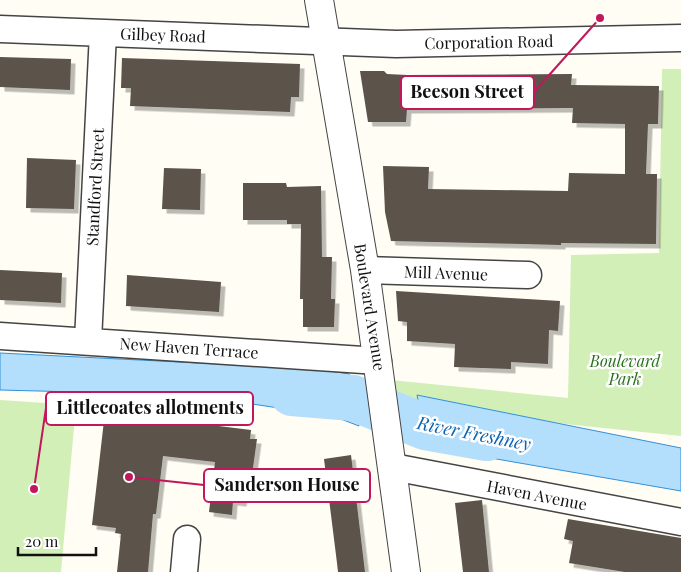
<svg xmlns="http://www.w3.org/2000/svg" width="681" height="572" viewBox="0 0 681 572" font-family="'Playfair Display',serif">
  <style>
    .green { fill: #d3efb8 }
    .water { fill: #b3defc; stroke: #3291db }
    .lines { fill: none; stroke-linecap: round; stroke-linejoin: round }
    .river { stroke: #b3defc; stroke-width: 46 }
    .building { fill: #5b524b; filter: url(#shadow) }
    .minor-casing { stroke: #444; stroke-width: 29 }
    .tertiary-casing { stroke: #444; stroke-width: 30 }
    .minor { stroke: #fff; stroke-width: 26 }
    .tertiary { stroke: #fff; stroke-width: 28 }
    .labels { text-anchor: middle; stroke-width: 5; stroke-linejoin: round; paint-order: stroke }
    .street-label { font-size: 16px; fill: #111; stroke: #fff }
    .park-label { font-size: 16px; font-style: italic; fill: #287019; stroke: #fff }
    .water-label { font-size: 18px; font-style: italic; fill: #0b63b1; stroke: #fff }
    .leader { fill: none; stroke: #c2185b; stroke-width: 2 }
    .callout-dot { fill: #c2185b; stroke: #fff; stroke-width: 2 }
    .callout { fill: #fff; stroke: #c2185b; stroke-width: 2 }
    .callout-label { font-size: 18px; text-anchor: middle; font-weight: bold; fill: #111 }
  </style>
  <defs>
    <filter id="shadow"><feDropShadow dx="4.5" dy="4.5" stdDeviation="0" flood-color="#0004"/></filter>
  </defs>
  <rect width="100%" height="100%" fill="#fffdf4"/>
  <!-- green -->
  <path class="green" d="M662,69h19v367l-116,-12 -169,-24 -5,-20 177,18 3,-143 88,-2z
    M0,400l76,5 -15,167h-61z"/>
  <!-- water -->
  <path class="water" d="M0,353l318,16 31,5 5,10 5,42 -26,-10 -142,-21 -191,-5z
    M417,395l264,53v43l-248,-43 -7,-7z"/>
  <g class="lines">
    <!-- river -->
    <path class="river" d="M292,393l61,5 72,29 62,11"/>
  </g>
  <!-- building -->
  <path class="building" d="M0,57l71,2 -1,31 -70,-3z
    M122,58l178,6 -1,33h-8l-1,15 -160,-6 1,-18h-10z
    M360,71h24l3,3 20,1 165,-1 -1,11 88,1 -1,38h-10l-2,50h11l-1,70 -95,-1v2l-170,-4 -6,-29 -2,-46 46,1 -1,22 140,2 1,-18 56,1v-50l-53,-1 1,-15 -166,1 -1,13h-38z
    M27,158l49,2 -2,49 -48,-1z
    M164,168l37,1 -1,41 -38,-1z
    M243,183h43l1,4 34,-1 1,71h10l-1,42h4l-1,28h-31v-28h-3l1,-75h-14v-4h-44z
    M0,270l62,3 -1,30 -61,-3z
    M127,275l94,7 -2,30 -93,-6z
    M396,291l164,10 -2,30 -9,-1 -1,34 -37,-2v7l-57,-2 1,-23 -48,-3v-19l-9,-1z
    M105,412l146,18 -1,9h7l-7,50h-6l-2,13 -9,-1 -1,14 -23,-3 6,-50 -52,-6 -7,58h-3l-5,58h-31l4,-38 -6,-1 1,-5 -24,-3z
    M351,455l5,42 9,75h-27l-1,-9 -13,-104z
    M482,500l7,72h-26l-8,-69z
    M568,519l113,19v34h-56l-56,-9 4,-22 -9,-2z"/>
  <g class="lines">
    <defs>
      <path id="minor" d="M0,29l396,15 285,-6
        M365,270l163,5
        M0,336l378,25
        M88,341l15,-308
        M393,467l288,55
        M184,572l3,-33"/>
      <path id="tertiary" d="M319,0l46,270 41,302"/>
    </defs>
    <!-- minor casing -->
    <use href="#minor" class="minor-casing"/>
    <!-- tertiary casing -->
    <use href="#tertiary" class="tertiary-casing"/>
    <!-- minor -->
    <use href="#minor" class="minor"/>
    <!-- tertiary -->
    <use href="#tertiary" class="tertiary"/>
  </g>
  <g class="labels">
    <!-- street labels -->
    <g class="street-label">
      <text transform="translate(163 35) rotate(2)" y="6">Gilbey Road</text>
      <text transform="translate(489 42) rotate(-1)" y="6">Corporation Road</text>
      <text transform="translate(95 187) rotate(-87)" y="6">Standford Street</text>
      <text transform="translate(446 273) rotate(2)" y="6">Mill Avenue</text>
      <text transform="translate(370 307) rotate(81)" y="6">Boulevard Avenue</text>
      <text transform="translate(189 348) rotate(4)" y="6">New Haven Terrace</text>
      <text transform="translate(537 495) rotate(11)" y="6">Haven Avenue</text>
    </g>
    <!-- park labels -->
    <g class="park-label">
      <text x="625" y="367">Boulevard<tspan x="625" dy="18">Park</tspan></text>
    </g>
    <!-- water labels -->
    <g class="water-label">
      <text transform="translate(474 434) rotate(11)" y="6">River Freshney</text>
    </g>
  </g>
  <!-- callouts -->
  <path class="leader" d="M600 18L534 92M34 489L46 408M129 477L204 485"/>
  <g class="callout-dot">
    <circle cx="600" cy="18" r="5"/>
    <circle cx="34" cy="489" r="5"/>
    <circle cx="129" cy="477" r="5"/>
  </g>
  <g class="callout">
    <rect x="401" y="76" width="133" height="33" rx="5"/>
    <rect x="46" y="392" width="207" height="33" rx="5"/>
    <rect x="204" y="469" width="166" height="33" rx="5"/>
  </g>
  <g class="callout-label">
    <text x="467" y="98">Beeson Street</text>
    <text x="150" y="414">Littlecoates allotments</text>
    <text x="287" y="491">Sanderson House</text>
  </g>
  <!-- scale -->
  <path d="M18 547v8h78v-8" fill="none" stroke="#111111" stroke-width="2.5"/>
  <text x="25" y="547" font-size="15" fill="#111111" stroke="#ffffff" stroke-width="4" paint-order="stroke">20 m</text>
</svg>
